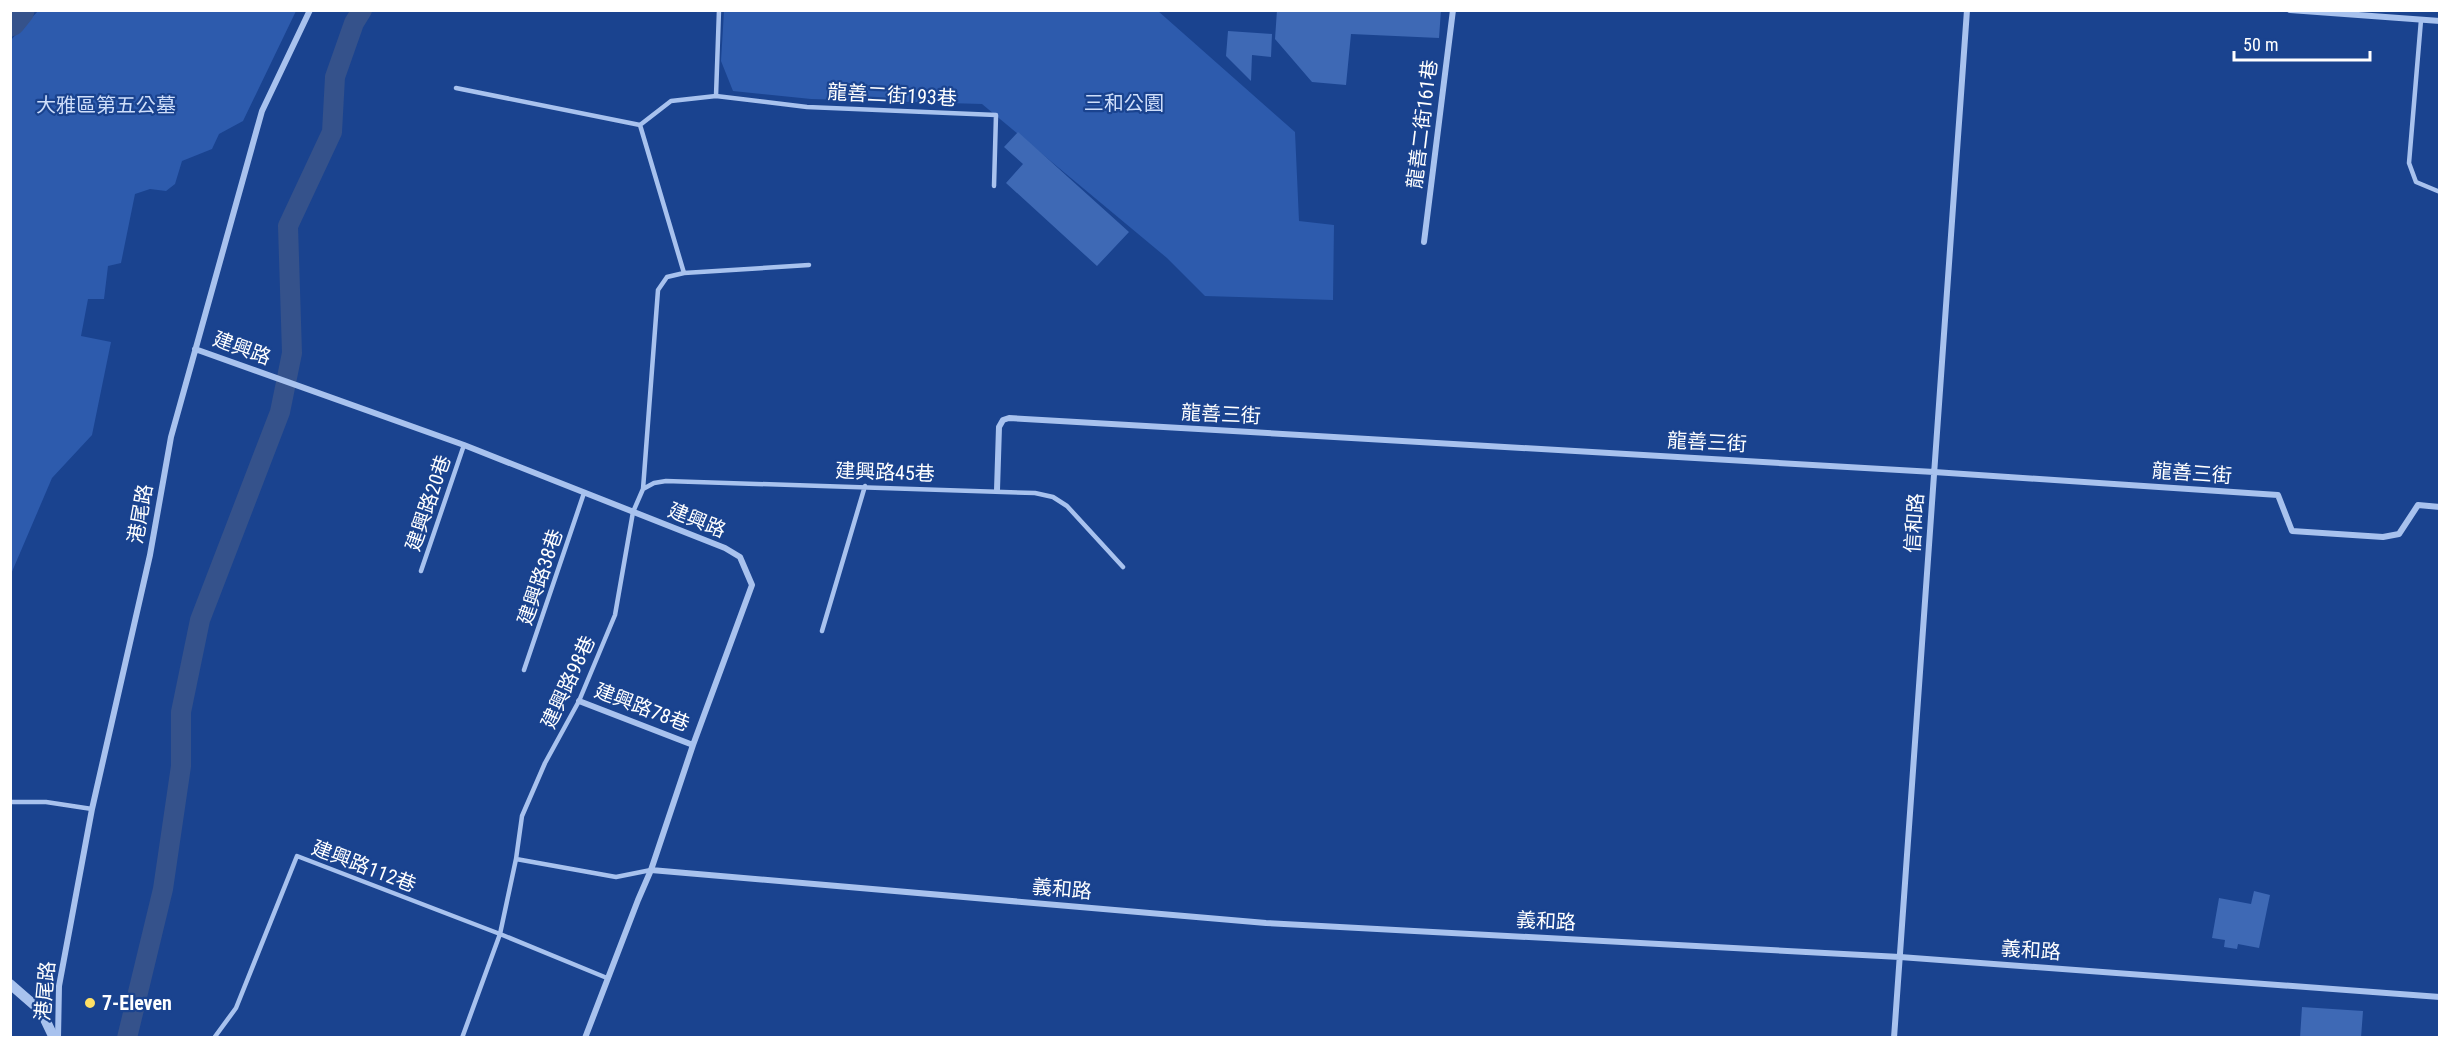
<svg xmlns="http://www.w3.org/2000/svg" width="2450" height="1048" viewBox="0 0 2450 1048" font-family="'Roboto Condensed','Noto Sans TC',sans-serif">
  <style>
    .green { fill: #2d5bad }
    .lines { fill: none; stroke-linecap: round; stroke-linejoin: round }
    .canal { stroke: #35528b; stroke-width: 20 }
    .river { stroke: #35528b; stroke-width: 33 }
    .building { fill: #3e69b5 }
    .service { stroke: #a8c2ee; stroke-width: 4.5 }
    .minor { stroke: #a8c2ee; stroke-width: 6 }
    .tertiary { stroke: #a8c2ee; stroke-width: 10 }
    .poi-dot { fill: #ffe065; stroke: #1a438f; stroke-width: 2 }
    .labels { text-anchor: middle; stroke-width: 4.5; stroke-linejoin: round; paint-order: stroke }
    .street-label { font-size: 20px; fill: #fff; stroke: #1a438f }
    .park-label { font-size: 20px; fill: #cedefa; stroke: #1a438f }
    .poi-label { font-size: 20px; font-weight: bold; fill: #fff; stroke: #1a438f; text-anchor: start }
  </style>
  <rect width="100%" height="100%" fill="#1a438f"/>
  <!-- green -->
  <path class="green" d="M38,11h258l-53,110 -24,13 -7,15 -30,12 -7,23 -9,7 -16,-2 -15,5 -14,69 -13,3 -4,33h-16l-7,37 30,6 -19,93 -40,43 -41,96 -1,-533z
    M724,11h434l137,121 4,89 35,4 -1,75 -128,-4 -38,-38 -185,-154 -171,-5 -78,-8 -12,-30z"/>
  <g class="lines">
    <!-- canal -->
    <path class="canal" d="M127,1038l36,-149 18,-123v-54l19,-92 80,-208 12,-59 -4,-127 44,-94 3,-55 19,-54 8,-13"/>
    <!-- river -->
    <path class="river" d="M10,20l8,-10"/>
  </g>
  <!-- building -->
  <path class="building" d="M1277,10h164l-2,28 -88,-4 -5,51 -34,-3 -37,-43z
    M1228,31l44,3 -1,23 -19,-2 -1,26 -25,-25z
    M1018,132l111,100 -32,34 -91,-83 17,-19 -19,-17z
    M2254,891l16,4 -11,53 -21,-4 -1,5 -13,-2 1,-7 -13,-2 7,-40 32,6z
    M2302,1007l61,4 -2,27h-61z"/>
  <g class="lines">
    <!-- service -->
    <path class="service" d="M2421,20l-12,143 7,19 24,10
      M456,88l184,37 31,-24 45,-5 91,11 189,8 -2,71
      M716,96l3,-86
      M640,125l44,148
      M643,489l15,-199 9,-13 17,-4 125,-8
      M421,571l43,-126
      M822,631l43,-145
      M524,670l60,-177
      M10,802h36l46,7
      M516,859l100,18 35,-7
      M214,1038l22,-30 61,-152 203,78 107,44
      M462,1038l38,-104 16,-75 6,-43 23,-53 34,-62 36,-86 18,-103 10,-23 11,-6 12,-2 369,12 18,4 14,9 56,61"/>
    <!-- minor -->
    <path class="minor" d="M2290,10l150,11
      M1424,242l29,-232
      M195,349l269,96 261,103 15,9 12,28 -59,160 -42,125 -13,30 -53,138
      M997,490l2,-63 4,-7 6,-2 925,54 344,23 14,36 91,6 16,-3 19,-29 22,2
      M579,701l114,44
      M651,870l615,53 634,34 540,40
      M58,1038l1,-52 33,-177 58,-254 21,-118 91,-326 48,-101
      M1894,1038l73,-1028"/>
    <!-- tertiary -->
    <path class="tertiary" d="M10,984l31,27 13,27"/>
  </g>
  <!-- markers -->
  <circle class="poi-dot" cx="90" cy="1003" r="6"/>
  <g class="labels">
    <!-- street labels -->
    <g class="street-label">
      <text transform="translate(892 95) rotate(3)" y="7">龍善二街193巷</text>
      <text transform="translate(1422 124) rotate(-83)" y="7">龍善二街161巷</text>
      <text transform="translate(242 348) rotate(20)" y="7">建興路</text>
      <text transform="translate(1221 414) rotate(3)" y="7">龍善三街</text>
      <text transform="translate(1707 442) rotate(3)" y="7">龍善三街</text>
      <text transform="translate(885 472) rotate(2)" y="7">建興路45巷</text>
      <text transform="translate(2192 473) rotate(4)" y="7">龍善三街</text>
      <text transform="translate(428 503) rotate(-71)" y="7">建興路20巷</text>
      <text transform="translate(140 514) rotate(-80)" y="7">港尾路</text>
      <text transform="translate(697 520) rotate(22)" y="7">建興路</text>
      <text transform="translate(1914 523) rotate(-86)" y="7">信和路</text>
      <text transform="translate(540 577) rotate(-71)" y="7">建興路38巷</text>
      <text transform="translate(568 682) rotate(-65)" y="7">建興路98巷</text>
      <text transform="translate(642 707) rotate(21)" y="7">建興路78巷</text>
      <text transform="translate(364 866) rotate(21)" y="7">建興路112巷</text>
      <text transform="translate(1062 889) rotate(5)" y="7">義和路</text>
      <text transform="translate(1546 921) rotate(3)" y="7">義和路</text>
      <text transform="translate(2031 950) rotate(4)" y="7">義和路</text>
      <text transform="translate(45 991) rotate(-85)" y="7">港尾路</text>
    </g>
    <!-- park labels -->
    <g class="park-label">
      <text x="1124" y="110">三和公園</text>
      <text x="106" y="112">大雅區第五公墓</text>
    </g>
    <!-- poi labels -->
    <g class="poi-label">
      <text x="102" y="1010">7-Eleven</text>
    </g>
  </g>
  <!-- border -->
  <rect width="2450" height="1048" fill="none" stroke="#ffffff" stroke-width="24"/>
  <!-- scale -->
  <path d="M2234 51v9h136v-9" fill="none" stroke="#ffffff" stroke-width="3"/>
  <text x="2243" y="51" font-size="18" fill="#ffffff" stroke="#1a438f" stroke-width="4.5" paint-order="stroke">50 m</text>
</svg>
